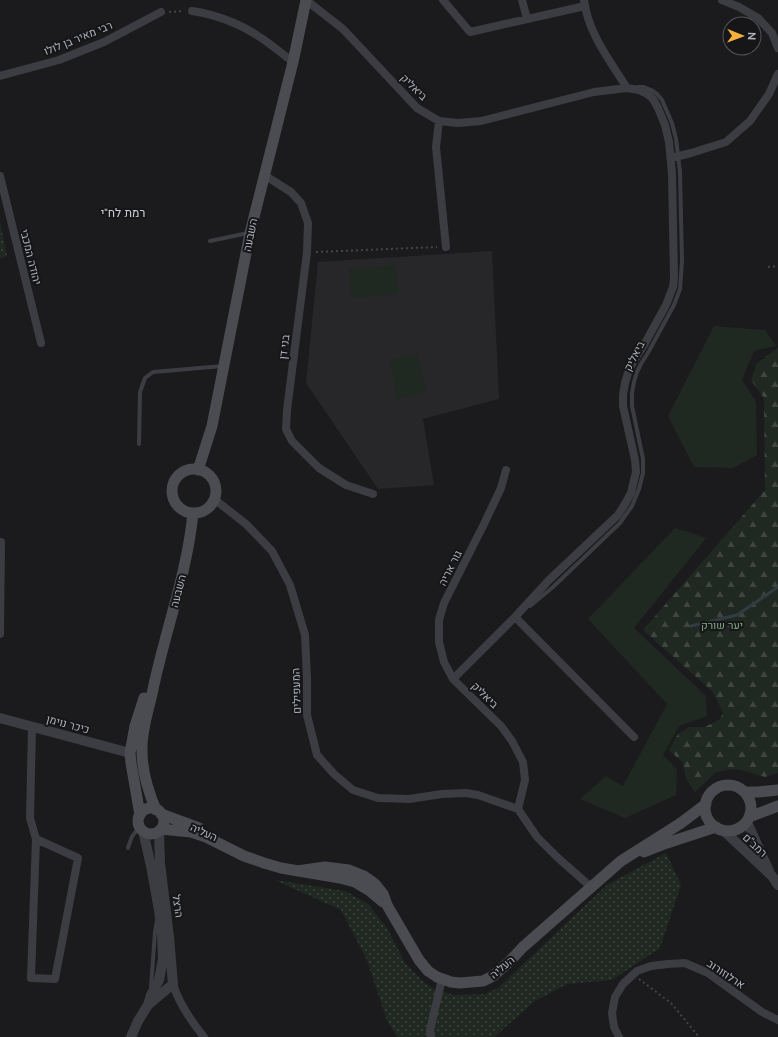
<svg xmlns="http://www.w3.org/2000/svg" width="778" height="1037" viewBox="0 0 778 1037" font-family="'DM Sans',Heebo,sans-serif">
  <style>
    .built { fill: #27272a }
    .green { fill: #202921 }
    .forest { fill: url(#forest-firs) }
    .park { fill: url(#park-dots) }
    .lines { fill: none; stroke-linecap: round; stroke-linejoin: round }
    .stream { stroke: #303b42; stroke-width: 3 }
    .path { stroke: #424449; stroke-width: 2; stroke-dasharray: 2 3; stroke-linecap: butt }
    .service { stroke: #3c3d42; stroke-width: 4 }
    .minor { stroke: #3c3d42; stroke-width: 8 }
    .tertiary { stroke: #3c3d42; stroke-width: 10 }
    .secondary { stroke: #4a4c52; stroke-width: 11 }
    .labels { text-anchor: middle; stroke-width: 4; stroke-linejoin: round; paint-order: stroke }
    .street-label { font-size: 11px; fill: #adb3bd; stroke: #161618 }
    .park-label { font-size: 11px; fill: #84a885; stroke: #161618 }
    .neighbourhood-label { font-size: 12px; fill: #ced1d8; stroke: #161618 }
  </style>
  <defs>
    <pattern id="forest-firs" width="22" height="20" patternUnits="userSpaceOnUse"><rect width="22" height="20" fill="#202921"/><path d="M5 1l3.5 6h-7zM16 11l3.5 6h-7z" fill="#3e463f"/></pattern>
    <pattern id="park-dots" width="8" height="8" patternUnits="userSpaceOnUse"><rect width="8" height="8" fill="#202921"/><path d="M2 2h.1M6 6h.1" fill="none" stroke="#3e463f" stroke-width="1.8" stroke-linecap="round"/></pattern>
  </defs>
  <rect width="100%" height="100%" fill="#1b1b1d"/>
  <!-- built -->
  <path class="built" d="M492,251l7,148 -76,20 11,66 -56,4 -72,-106 12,-121z"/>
  <!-- green -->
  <path class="green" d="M396,265l2,29 -46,4 -3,-29z
    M714,326l51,4 11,16 -22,5 -12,29 14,22 1,53 -24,13 -39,-1 -26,-51z
    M418,354l8,39 -29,6 -7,-40z
    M675,528l31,10 -72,90 72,68 1,20 -28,10 -16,29 14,14 -1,26 -51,23 -45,-19 26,-23 17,10 44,-82 -79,-85z"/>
  <!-- forest -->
  <path class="forest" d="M778,348v425l-13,4 -20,-6 -12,-2 -17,3 -21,20 -9,-13 -3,-16 -14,-13 9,-16 11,-7h16l15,-8 3,-6 -10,-21 -70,-62 122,-140 -1,-92 -13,-18 6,-17z"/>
  <!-- park -->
  <path class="park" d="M0,222l7,34 -7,2z
    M666,853l15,32 -21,63 -48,32 -45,4 -32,17 -41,36h-97l-10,-17 -20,-60 -26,-50 -66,-30 70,11 23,13 19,24 18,35 20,20 10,7 19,5 31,-1 13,-6 109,-103z"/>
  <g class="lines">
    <!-- stream -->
    <path class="stream" d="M691,626l46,-11 41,-28"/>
    <!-- path -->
    <path class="path" d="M169,12l14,-1
      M316,252l121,-5
      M768,267l10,-1
      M639,979l32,24 28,34"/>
    <!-- service -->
    <path class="service" d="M210,241l38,-8
      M139,444l1,-52 5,-14 8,-6 70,-6
      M530,606l23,-19 67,-64 12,-17 7,-17 4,-16v-14l-11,-53v-13l2,-11 3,-10 4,-8 8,-13 25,-46 6,-16 2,-28 -2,-89 -4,-33 -4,-16 -10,-23 -5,-6 -6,-4 -7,-3h-6
      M128,848c3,-10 4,-14 12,-20
      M151,987l4,-55 2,-12"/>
    <!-- minor -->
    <path class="minor" d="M306,0l37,29 74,79 22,13 19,2 23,-2 113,-29 33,-4 12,2 8,4 6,5 5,9 7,17 4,17 3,32 2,104 -1,9 -7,18 -22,40 -12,19 -4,9 -3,10 -2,12v11l12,54 1,12 -5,21 -6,11 -7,11 -69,65 -34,37 -62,62
      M443,0l27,32 115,-26
      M522,0l5,19
      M584,0c4,33 26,61 43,88
      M722,0l17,7 19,11 14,15 6,15
      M192,11c15,2 28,6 42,12 22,9 41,25 59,39
      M0,76l59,-16 45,-18 57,-30
      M439,121l-3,26 10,100
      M671,158l20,-5 35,-11 24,-21 19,-27 9,-20
      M264,175l27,17 10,11 7,20 -1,29 -20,158 -1,19 6,12 27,27 27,17 27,9
      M0,176l41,167
      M506,470l-5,18 -17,36 -40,79 -5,17v22l5,20 9,17 48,47 11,15 11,21 2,18 -7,29
      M214,499l32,25 26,27 18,34 15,50 2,43v37l10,40 17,19 19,16 25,8 31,1 33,-5 24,-1 12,2 40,14 19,28 20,20 34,30
      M515,617l119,120
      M0,634l1,-92
      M32,727l-2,91 6,21 -5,139 24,1 23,-121 -42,-19
      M173,984c6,20 18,37 31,53
      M431,1037l-1,-7 12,-51
      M619,1037l-5,-10 -2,-14 3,-16 8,-13 14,-13 14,-5 17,-2 17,-1 23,10 54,39 16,8"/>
    <!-- tertiary -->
    <path class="tertiary" d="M0,718l130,35
      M747,822l22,49
      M723,830l49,46 6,9
      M159,831l1,32 9,74 4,47
      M148,1005l25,-21
      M131,1037l7,-16 10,-16 3,-10 8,-15 4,-21 -1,-26 -3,-23 -8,-44 -8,-35"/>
    <!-- secondary -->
    <path class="secondary" d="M172 491a22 22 0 1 1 44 0a22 22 0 1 1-44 0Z
      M198,470l14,-44 38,-193 43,-171 13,-62
      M705 808a23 23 0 1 1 46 0a23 23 0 1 1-46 0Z
      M745,792h13l20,-2
      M138 821a13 13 0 1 1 26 0a13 13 0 1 1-26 0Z
      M156,810c-8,-19 -14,-38 -14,-59 -1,-19 6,-39 10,-57 12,-60 35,-119 41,-181
      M161,814l38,14
      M140,815l-9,-52 -1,-10 5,-27 9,-28
      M749,817l29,-11
      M161,829l30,3 15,5 38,19 20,7 17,5 59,10 15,4 15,9 13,11
      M644,852l23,-9 49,-16
      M297,871l28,-4 24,3 15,6 11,8 8,10 4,11 32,55 9,11 9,6 14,5 9,1 23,-2 10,-5 15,-13 15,-16 98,-86 60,-38 25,-19"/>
  </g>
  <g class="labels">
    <!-- street labels -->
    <g class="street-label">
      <text transform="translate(78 38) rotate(-22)" y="4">רבי מאיר בן לולו</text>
      <text transform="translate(414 87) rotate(45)" y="4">ביאליק</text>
      <text transform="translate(250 235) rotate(-78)" y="4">השבעה</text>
      <text transform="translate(31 257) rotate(76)" y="4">יהודה המכבי</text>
      <text transform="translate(284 347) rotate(-83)" y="4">בני דן</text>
      <text transform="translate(634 356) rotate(-63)" y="4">ביאליק</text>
      <text transform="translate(450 568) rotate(-63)" y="4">גור אריה</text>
      <text transform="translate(178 591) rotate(-75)" y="4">השבעה</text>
      <text transform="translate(296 691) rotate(-92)" y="4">המעפילים</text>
      <text transform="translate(485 695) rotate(44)" y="4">ביאליק</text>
      <text transform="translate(68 724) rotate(15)" y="4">כיכר נוימן</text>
      <text transform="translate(204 832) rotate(24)" y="4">העליה</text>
      <text transform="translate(755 845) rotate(43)" y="4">רמב"ם</text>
      <text transform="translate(178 906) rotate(82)" y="4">הרצל</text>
      <text transform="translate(502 967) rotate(-40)" y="4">העליה</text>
      <text transform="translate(726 974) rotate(34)" y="4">ארלוזורוב</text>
    </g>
    <!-- park labels -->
    <g class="park-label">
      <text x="722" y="629">יער שורק</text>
    </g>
    <!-- neighbourhood labels -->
    <g class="neighbourhood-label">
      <text x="123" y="217">רמת לח"י</text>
    </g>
  </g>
  <!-- north arrow -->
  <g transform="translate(742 36) rotate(91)"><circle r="19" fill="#161618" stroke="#52555a"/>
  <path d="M0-3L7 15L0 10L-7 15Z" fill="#f5af3b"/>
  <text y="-6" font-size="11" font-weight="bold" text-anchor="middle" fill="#adb3bd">N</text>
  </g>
</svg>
